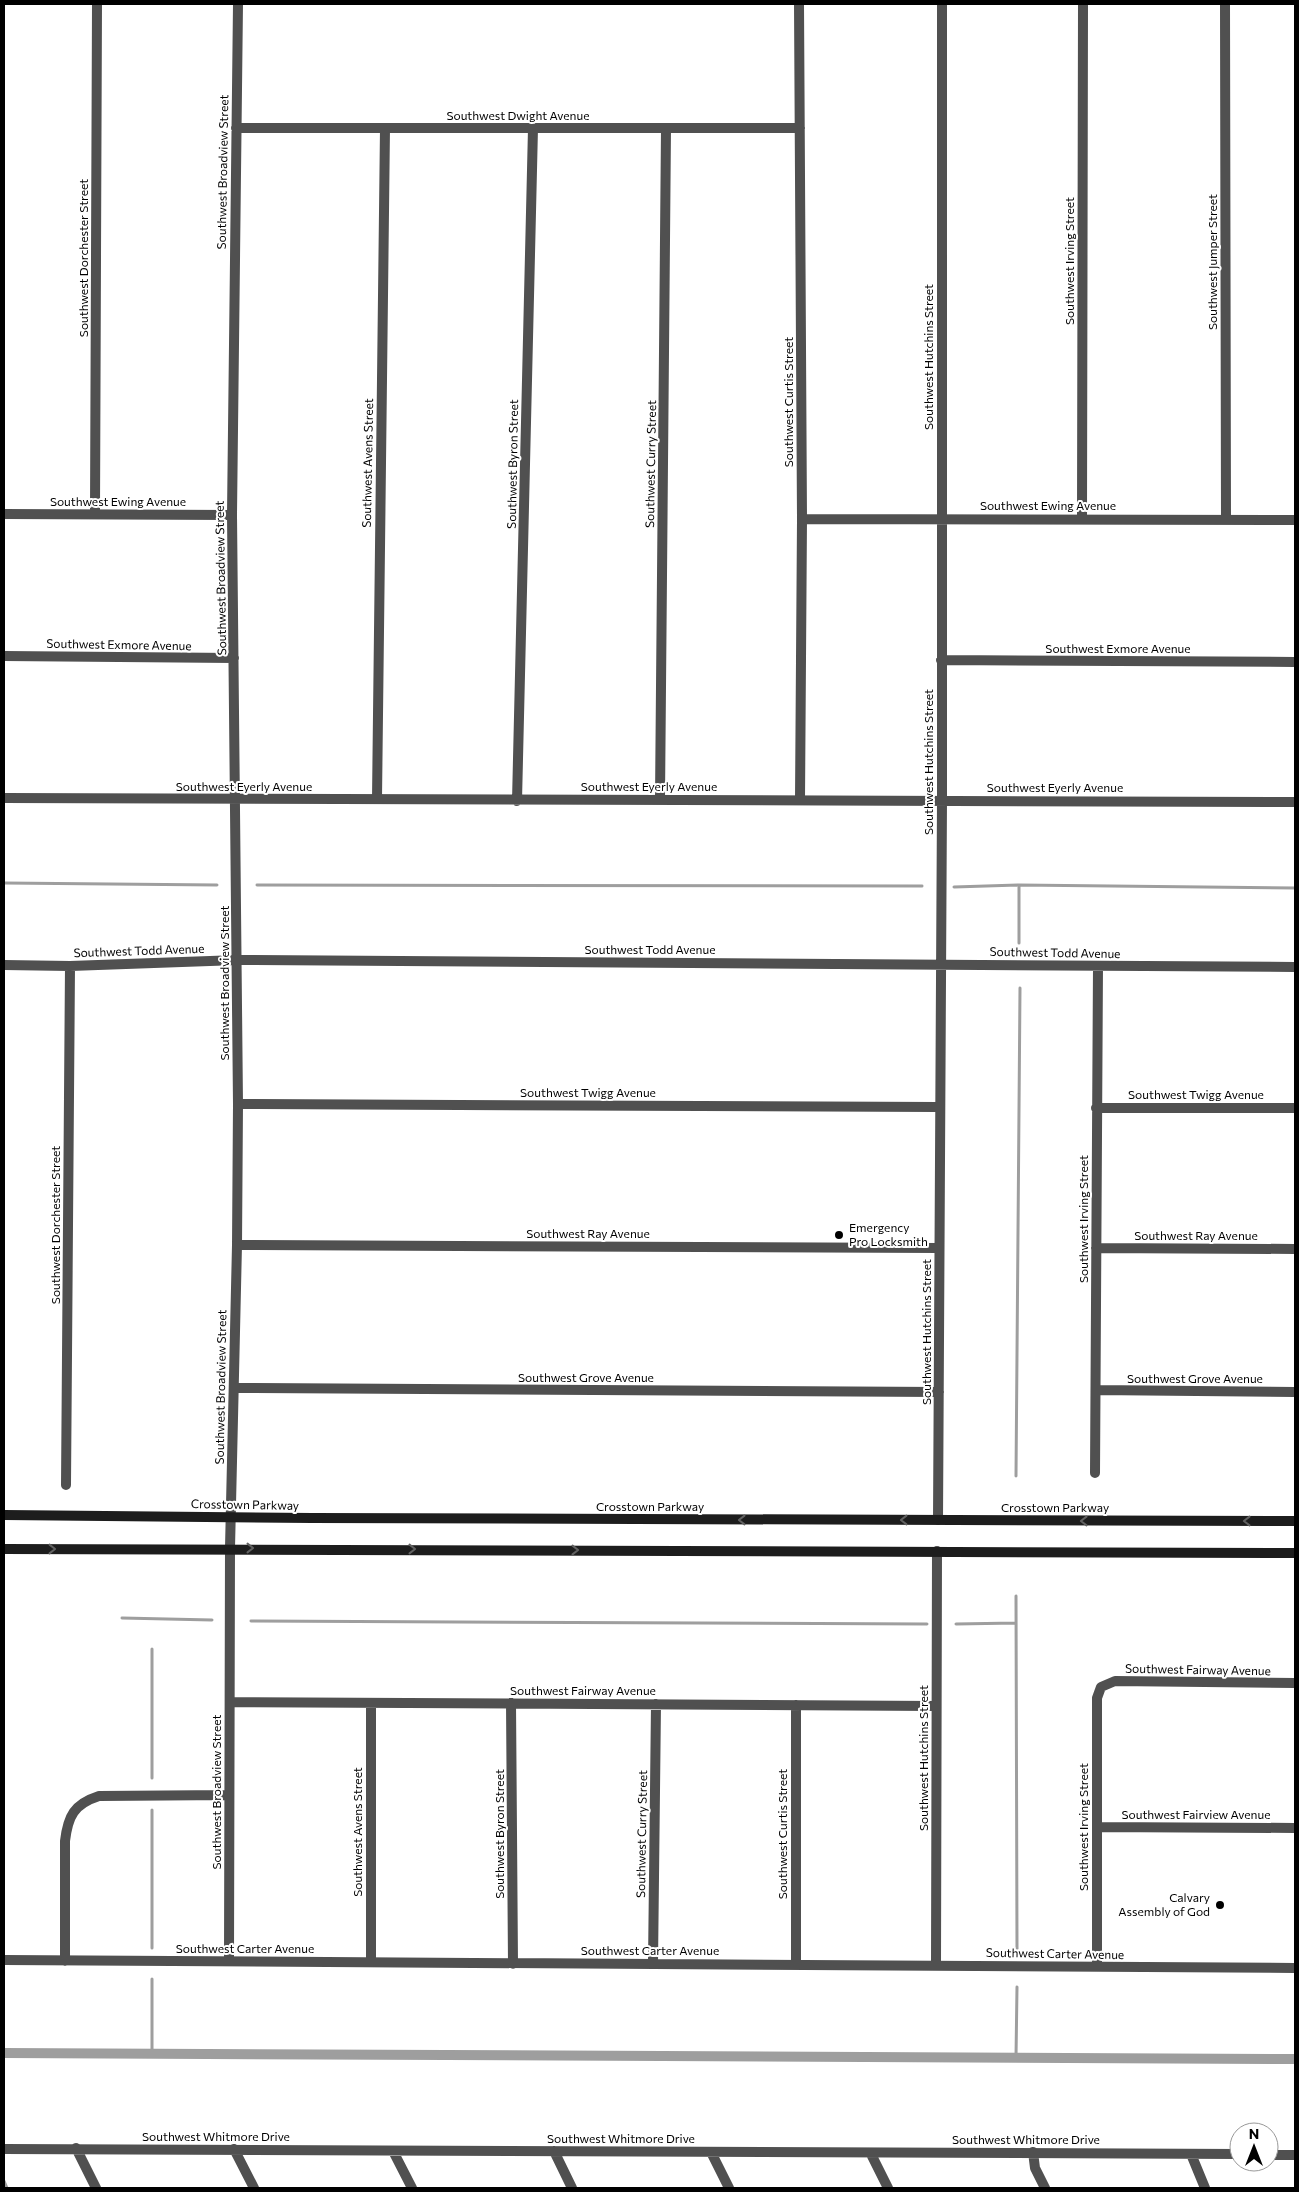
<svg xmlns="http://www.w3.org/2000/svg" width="1299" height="2192" viewBox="0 0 1299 2192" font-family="Commissioner,sans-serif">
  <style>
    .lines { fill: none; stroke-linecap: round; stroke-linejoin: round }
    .stream { stroke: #9e9e9e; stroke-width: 3 }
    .canal { stroke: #9e9e9e; stroke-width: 10 }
    .street { stroke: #505050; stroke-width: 10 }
    .secondary { stroke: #1d1d1d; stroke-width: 10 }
    .oneway { stroke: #616161 }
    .poi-dot { fill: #000; stroke: #fff; stroke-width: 2 }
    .labels { text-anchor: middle; stroke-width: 4; stroke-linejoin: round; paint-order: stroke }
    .street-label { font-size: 12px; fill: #000; stroke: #fff }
    .poi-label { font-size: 12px; fill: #000; stroke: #fff; text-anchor: start }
  </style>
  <rect width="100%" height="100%" fill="#fff"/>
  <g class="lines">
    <!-- stream -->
    <path class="stream" d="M4,883l213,2
      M257,885l665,1
      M1019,885v58
      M954,887l65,-2 276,3
      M1016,1476l4,-488
      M1016,1596l1,353
      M122,1618l90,2
      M251,1621l676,3
      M956,1624l60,-1
      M152,1778v-129
      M152,1810v138
      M152,1979v75
      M1016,2057l1,-70
      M4,2181l3,7"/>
    <!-- canal -->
    <path class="canal" d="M4,2053l1291,6"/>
    <!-- street -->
    <path class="street" d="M799,4l3,515 -2,281
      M1225,4l1,515
      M236,128h564
      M95,513l2,-509
      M4,514l228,1
      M1082,518l1,-514
      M802,519l493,1
      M4,656l230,2
      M941,660l354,2
      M4,798l1291,4
      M377,799l8,-671
      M660,799l6,-671
      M517,801l16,-673
      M4,965l66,1 168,-6 1057,7
      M238,1104l700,3
      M1096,1108h199
      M237,1245l702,3
      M1096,1248l199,1
      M234,1388l705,4
      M1096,1390l199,2
      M1095,1473l3,-507
      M66,1485l4,-519
      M938,1520l4,-720v-796
      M230,1702l706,4
      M511,1703l2,261
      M796,1705v259
      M1097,1827l198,1
      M4,1960l1291,8
      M65,1961v-120c3,-25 9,-37 34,-45l130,-1
      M229,1961l1,-413 7,-303 1,-141 -6,-589 6,-511
      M371,1962v-259
      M653,1964l3,-260
      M936,1965l1,-414
      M1097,1967v-269l4,-11 14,-6 180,2
      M76,2148l20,40
      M4,2149l1235,5
      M234,2149l20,39
      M393,2151l19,37
      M554,2151l18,37
      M711,2152l18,36
      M1033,2152l2,16 10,20
      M871,2154l17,34
      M1191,2154l14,34
      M1269,2155h26"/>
    <!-- secondary -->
    <path class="secondary" d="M4,1515l308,3 983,3
      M4,1549l1291,4"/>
  </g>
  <!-- one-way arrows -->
  <defs><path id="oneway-chevron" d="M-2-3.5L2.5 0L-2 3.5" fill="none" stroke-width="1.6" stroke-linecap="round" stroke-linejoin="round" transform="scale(1.25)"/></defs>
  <g class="oneway">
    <use href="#oneway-chevron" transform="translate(742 1520) rotate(-180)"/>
    <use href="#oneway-chevron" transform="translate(904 1520) rotate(-180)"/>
    <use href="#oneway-chevron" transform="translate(1084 1521) rotate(-180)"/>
    <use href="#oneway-chevron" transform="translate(1247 1521) rotate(-180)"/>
    <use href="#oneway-chevron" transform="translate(250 1548)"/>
    <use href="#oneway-chevron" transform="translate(52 1549)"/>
    <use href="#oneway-chevron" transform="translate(412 1549)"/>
    <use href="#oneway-chevron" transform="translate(575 1550)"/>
  </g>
  <!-- markers -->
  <g class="poi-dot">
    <circle cx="839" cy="1235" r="5"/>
    <circle cx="1220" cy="1905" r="5"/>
  </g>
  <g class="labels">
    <!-- street labels -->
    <g class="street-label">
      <text x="518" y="120">Southwest Dwight Avenue</text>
      <text transform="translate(223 172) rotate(-89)" y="4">Southwest Broadview Street</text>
      <text transform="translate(84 258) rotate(-90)" y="4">Southwest Dorchester Street</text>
      <text transform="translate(1070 261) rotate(-90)" y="4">Southwest Irving Street</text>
      <text transform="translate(1213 262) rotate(-90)" y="4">Southwest Jumper Street</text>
      <text transform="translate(929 357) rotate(-90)" y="4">Southwest Hutchins Street</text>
      <text transform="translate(789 402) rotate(-90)" y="4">Southwest Curtis Street</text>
      <text transform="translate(368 463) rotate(-89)" y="4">Southwest Avens Street</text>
      <text transform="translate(513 464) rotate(-89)" y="4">Southwest Byron Street</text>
      <text transform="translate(651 464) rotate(-89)" y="4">Southwest Curry Street</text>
      <text x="118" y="506">Southwest Ewing Avenue</text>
      <text x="1048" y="510">Southwest Ewing Avenue</text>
      <text transform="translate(221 578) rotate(-91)" y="4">Southwest Broadview Street</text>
      <text transform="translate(119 645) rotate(1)" y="4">Southwest Exmore Avenue</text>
      <text x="1118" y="653">Southwest Exmore Avenue</text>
      <text transform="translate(929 762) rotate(-90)" y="4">Southwest Hutchins Street</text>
      <text x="244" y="791">Southwest Eyerly Avenue</text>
      <text x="649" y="791">Southwest Eyerly Avenue</text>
      <text x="1055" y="792">Southwest Eyerly Avenue</text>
      <text x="650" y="954">Southwest Todd Avenue</text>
      <text transform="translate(139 951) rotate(-2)" y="4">Southwest Todd Avenue</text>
      <text transform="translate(1055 953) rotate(1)" y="4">Southwest Todd Avenue</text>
      <text transform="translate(225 983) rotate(-90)" y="4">Southwest Broadview Street</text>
      <text x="588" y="1097">Southwest Twigg Avenue</text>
      <text x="1196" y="1099">Southwest Twigg Avenue</text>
      <text transform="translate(1084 1219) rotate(-90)" y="4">Southwest Irving Street</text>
      <text transform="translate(56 1225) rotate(-90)" y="4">Southwest Dorchester Street</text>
      <text x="588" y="1238">Southwest Ray Avenue</text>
      <text x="1196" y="1240">Southwest Ray Avenue</text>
      <text transform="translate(927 1332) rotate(-90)" y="4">Southwest Hutchins Street</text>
      <text x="586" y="1382">Southwest Grove Avenue</text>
      <text x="1195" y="1383">Southwest Grove Avenue</text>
      <text transform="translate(221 1387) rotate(-89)" y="4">Southwest Broadview Street</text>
      <text transform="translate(245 1505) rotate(1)" y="4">Crosstown Parkway</text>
      <text x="650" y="1511">Crosstown Parkway</text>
      <text x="1055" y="1512">Crosstown Parkway</text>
      <text transform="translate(1198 1670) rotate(1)" y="4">Southwest Fairway Avenue</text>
      <text x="583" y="1695">Southwest Fairway Avenue</text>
      <text transform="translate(924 1758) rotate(-90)" y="4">Southwest Hutchins Street</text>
      <text transform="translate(217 1792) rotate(-90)" y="4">Southwest Broadview Street</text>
      <text x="1196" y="1819">Southwest Fairview Avenue</text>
      <text transform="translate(1084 1827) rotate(-90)" y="4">Southwest Irving Street</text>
      <text transform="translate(358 1832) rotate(-90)" y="4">Southwest Avens Street</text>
      <text transform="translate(500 1834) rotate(-90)" y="4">Southwest Byron Street</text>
      <text transform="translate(642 1834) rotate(-89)" y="4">Southwest Curry Street</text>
      <text transform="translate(783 1834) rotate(-90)" y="4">Southwest Curtis Street</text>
      <text x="245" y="1953">Southwest Carter Avenue</text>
      <text x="650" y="1955">Southwest Carter Avenue</text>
      <text transform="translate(1055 1954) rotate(1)" y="4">Southwest Carter Avenue</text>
      <text x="216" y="2141">Southwest Whitmore Drive</text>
      <text x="621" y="2143">Southwest Whitmore Drive</text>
      <text x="1026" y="2144">Southwest Whitmore Drive</text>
    </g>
    <!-- poi labels -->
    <g class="poi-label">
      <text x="849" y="1232">Emergency<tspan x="849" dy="14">Pro Locksmith</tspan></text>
      <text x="1210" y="1902" text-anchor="end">Calvary<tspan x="1210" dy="14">Assembly of God</tspan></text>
    </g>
  </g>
  <!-- border -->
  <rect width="1299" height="2192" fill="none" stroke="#000000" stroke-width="10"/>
  <!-- north arrow -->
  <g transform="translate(1254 2147)"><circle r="24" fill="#ffffff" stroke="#999999"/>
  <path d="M0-4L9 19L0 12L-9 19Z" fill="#000000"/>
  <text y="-8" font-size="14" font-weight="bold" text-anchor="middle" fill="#000000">N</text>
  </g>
</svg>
